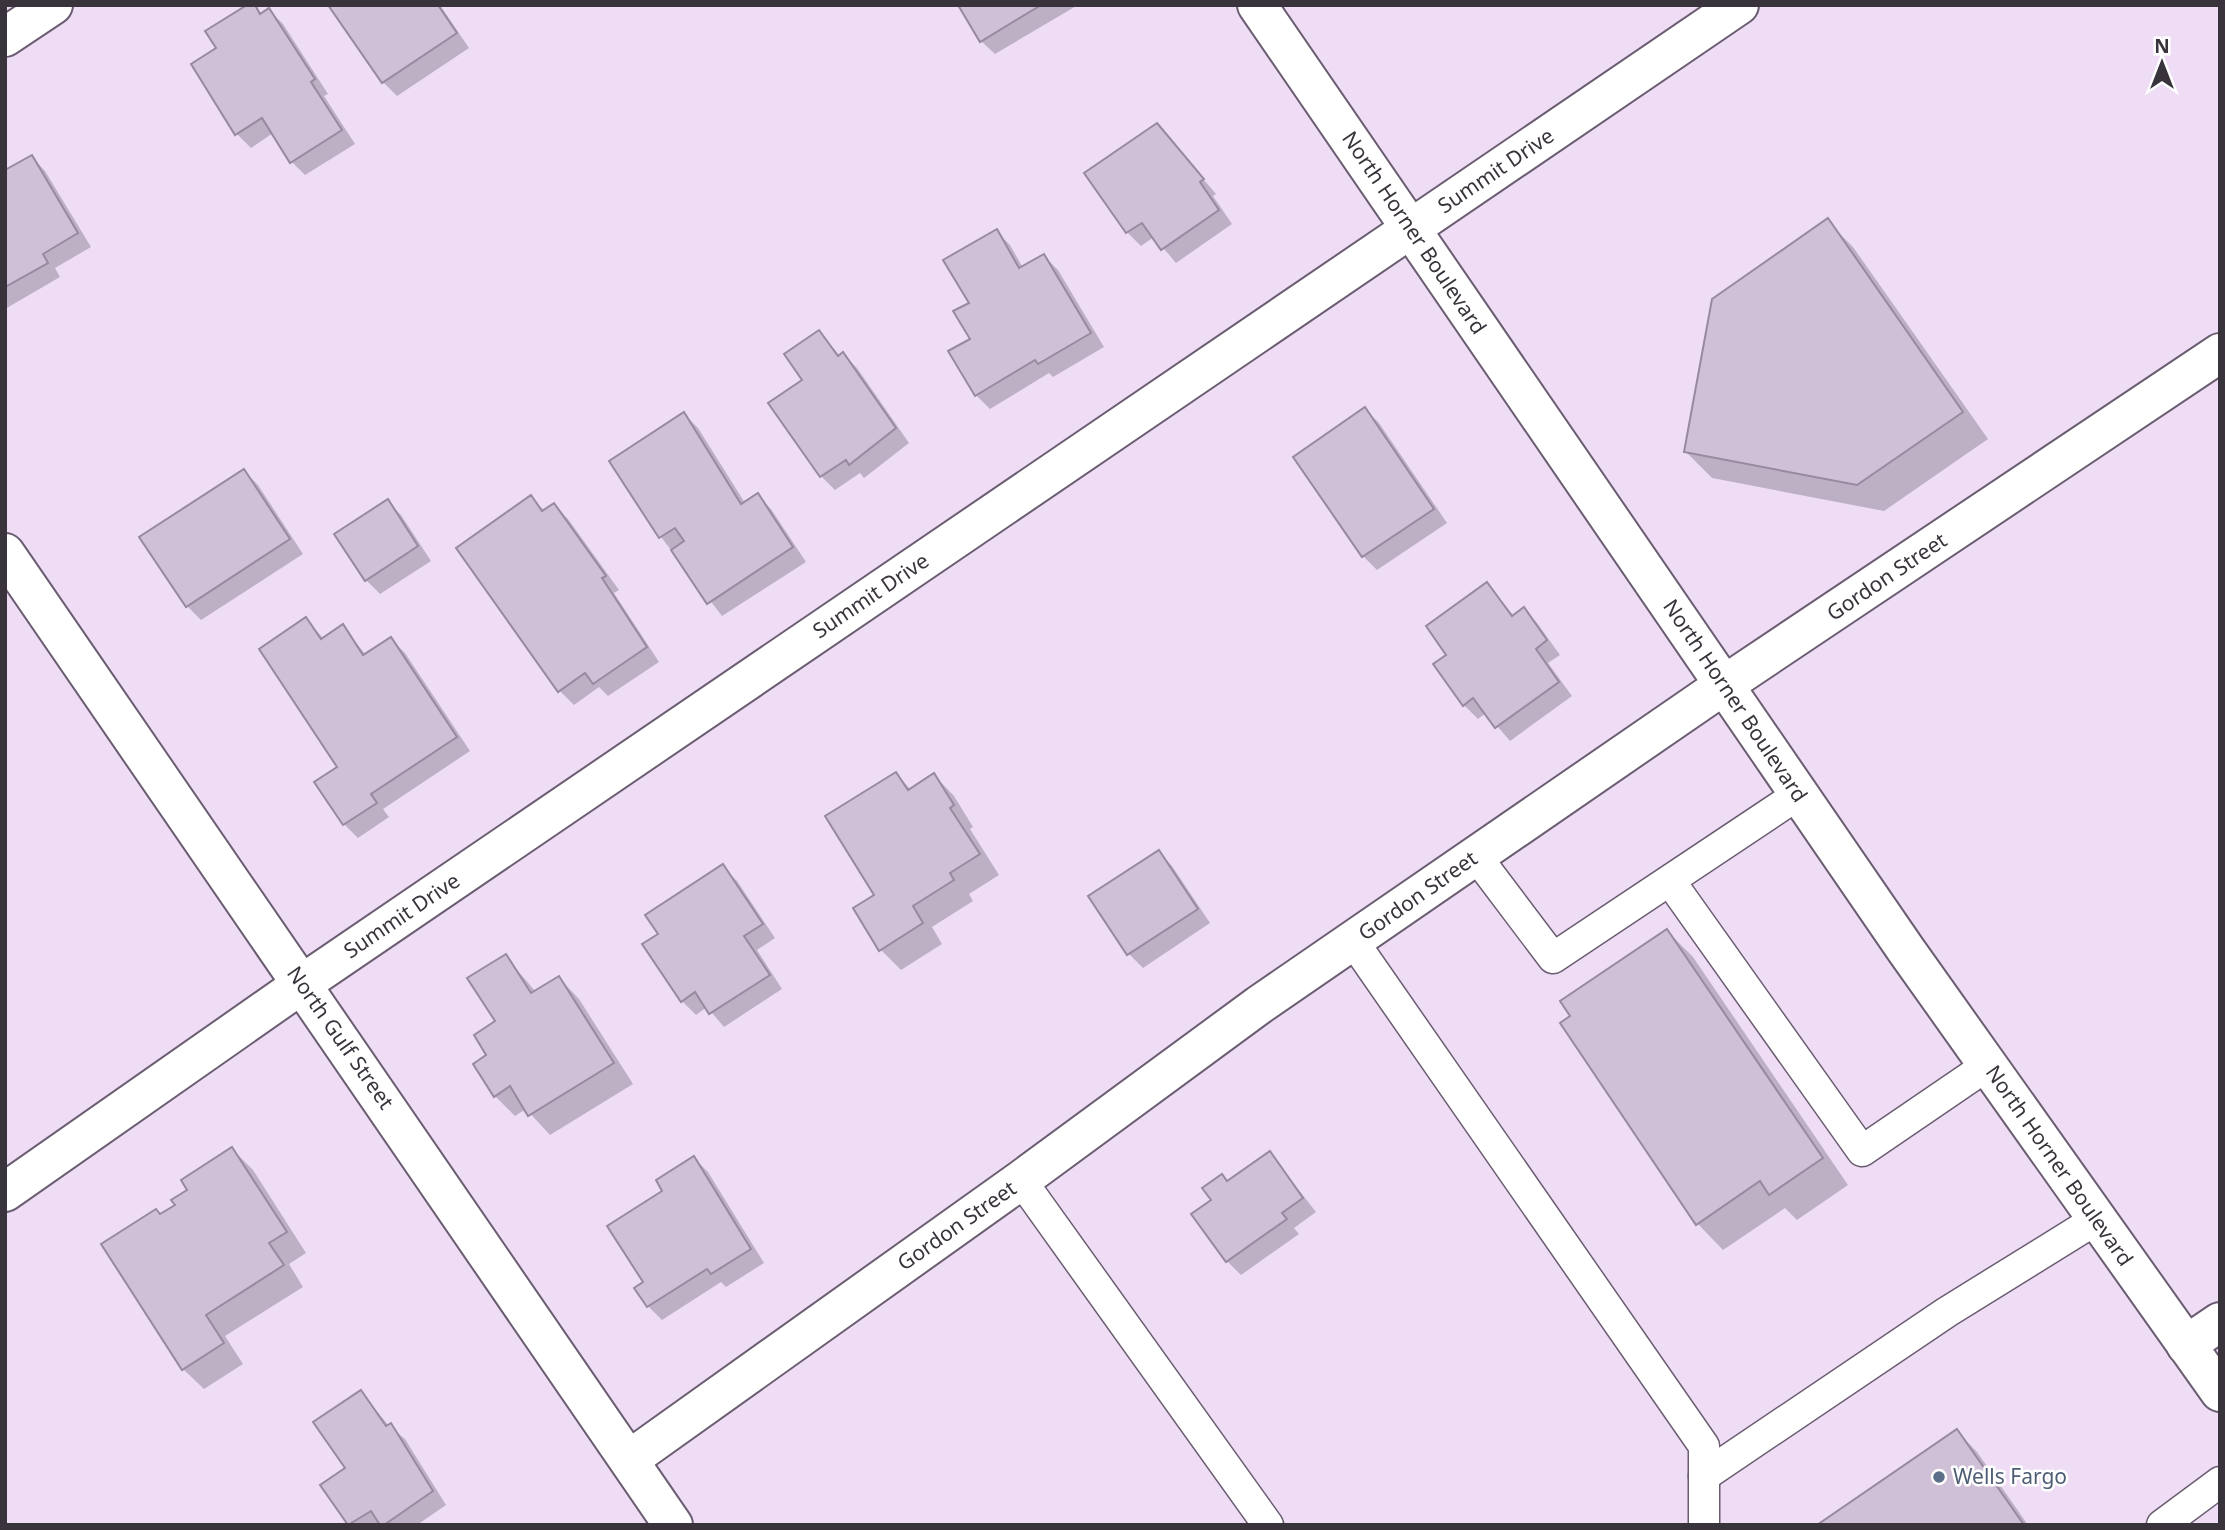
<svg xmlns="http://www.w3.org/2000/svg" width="2225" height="1530" viewBox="0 0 2225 1530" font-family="'Noto Sans',sans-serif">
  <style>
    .shadow { fill: #0003 }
    .building { fill: #d0c0d7; stroke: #99899f; stroke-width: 2 }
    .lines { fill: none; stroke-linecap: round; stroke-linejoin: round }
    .lane-casing { stroke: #6b5d71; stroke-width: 33 }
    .street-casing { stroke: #6b5d71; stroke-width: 42 }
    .primary-casing { stroke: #6b5d71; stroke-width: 42 }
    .lane { stroke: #fff; stroke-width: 30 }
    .street { stroke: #fff; stroke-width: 38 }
    .primary { stroke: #fff; stroke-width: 38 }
    .service-dot { fill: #5c6f8a; stroke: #fff; stroke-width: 2.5 }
    .labels { text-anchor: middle; stroke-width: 5; stroke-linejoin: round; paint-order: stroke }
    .street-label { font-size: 21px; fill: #39333c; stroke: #fff }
    .service-label { font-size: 21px; fill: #4e5e75; stroke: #fff; text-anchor: start }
  </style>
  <rect width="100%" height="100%" fill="#eeddf5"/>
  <g class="shadow">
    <path d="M 254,5 L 262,14 L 269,10 L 283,24 L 328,94 L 324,96 L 355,144 L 305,175 L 291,161 L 273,133 L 251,148 L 237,134 L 219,48 Z"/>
    <path d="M 330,5 L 440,5 L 469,48 L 397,96 L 383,82 Z"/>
    <path d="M 960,5 L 1078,5 L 995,54 L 981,41 Z"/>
    <path d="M 1157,125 L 1216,194 L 1213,196 L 1232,224 L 1176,263 L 1154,237 L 1141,246 L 1127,232 Z"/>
    <path d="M 32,157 L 45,171 L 91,247 L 55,268 L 60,277 L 5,309 L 5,172 Z"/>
    <path d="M 1827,221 L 1853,247 L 1988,439 L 1884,511 L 1712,478 L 1686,452 Z"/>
    <path d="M 996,231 L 1010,245 L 1023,268 L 1044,256 L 1058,270 L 1104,347 L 1053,377 L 1049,373 L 990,409 L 976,395 L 971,303 Z"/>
    <path d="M 819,332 L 840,356 L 843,354 L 857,368 L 909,443 L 864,478 L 860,473 L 835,490 L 821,476 L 771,403 L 804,381 Z"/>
    <path d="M 1365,409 L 1379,423 L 1447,523 L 1377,570 L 1363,556 Z"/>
    <path d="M 684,414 L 698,428 L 745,503 L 757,495 L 771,509 L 806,562 L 722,616 L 661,537 L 611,461 Z"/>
    <path d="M 244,471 L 258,485 L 303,554 L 201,620 L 187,606 Z"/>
    <path d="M 530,497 L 545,511 L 554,505 L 568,519 L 619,590 L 614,593 L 659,662 L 608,696 L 599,687 L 574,705 L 560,691 L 458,548 Z"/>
    <path d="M 387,501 L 401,515 L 431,561 L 380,594 L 366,580 Z"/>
    <path d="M 1487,584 L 1514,616 L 1524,609 L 1537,623 L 1560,655 L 1548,663 L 1572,696 L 1510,741 L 1486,713 L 1478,719 L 1464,705 L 1449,655 Z"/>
    <path d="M 306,620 L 324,639 L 343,627 L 366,655 L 391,639 L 405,653 L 470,751 L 383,809 L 389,817 L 358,838 L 344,824 L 340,768 Z"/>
    <path d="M 896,774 L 911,790 L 934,775 L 954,796 L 973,827 L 970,829 L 999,875 L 969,894 L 973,901 L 932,927 L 942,944 L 901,970 L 881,950 L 877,896 Z"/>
    <path d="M 1159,852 L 1172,866 L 1210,923 L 1143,968 L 1129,954 L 1091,896 Z"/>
    <path d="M 723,867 L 737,881 L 775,938 L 757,950 L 782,989 L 724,1027 L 707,1007 L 696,1015 L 682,1001 L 660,935 Z"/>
    <path d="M 1667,931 L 1693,957 L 1848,1185 L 1797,1220 L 1785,1208 L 1723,1250 L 1697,1223 Z"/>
    <path d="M 505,956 L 536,992 L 559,978 L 579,999 L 633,1084 L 550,1135 L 526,1109 L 515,1116 L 495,1096 L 489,1056 L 497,1022 Z"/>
    <path d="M 232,1149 L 253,1170 L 306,1253 L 289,1264 L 303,1287 L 225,1336 L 243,1364 L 204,1389 L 183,1369 L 161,1216 L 177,1206 Z"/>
    <path d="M 1270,1153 L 1316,1212 L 1294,1228 L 1299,1234 L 1241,1275 L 1227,1261 L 1213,1201 Z"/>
    <path d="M 694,1158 L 708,1172 L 764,1263 L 726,1287 L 721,1282 L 662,1320 L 648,1306 L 665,1191 Z"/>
    <path d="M 361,1392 L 389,1426 L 405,1439 L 446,1505 L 417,1525 L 350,1525 L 322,1485 L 347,1469 Z"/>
    <path d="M 1957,1431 L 1977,1452 L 2028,1525 L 1820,1525 Z"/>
  </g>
  <g class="building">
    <path d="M 247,5 L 255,5 L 260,14 L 269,8 L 315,79 L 311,82 L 342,130 L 290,163 L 262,118 L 235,135 L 191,64 L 216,48 L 205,31 Z"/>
    <path d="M 328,5 L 438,5 L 457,33 L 382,83 Z"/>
    <path d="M 958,5 L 1041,5 L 980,42 Z"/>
    <path d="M 1157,123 L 1204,179 L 1200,182 L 1219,210 L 1161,250 L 1142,223 L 1126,233 L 1084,173 Z"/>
    <path d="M 32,155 L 78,233 L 43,254 L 48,263 L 5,287 L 5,170 Z"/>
    <path d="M 1828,218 L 1963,412 L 1857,485 L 1684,452 L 1712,299 Z"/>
    <path d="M 997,229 L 1019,268 L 1044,254 L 1091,333 L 1038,364 L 1035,360 L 975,396 L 948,351 L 970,339 L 953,311 L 969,303 L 943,260 Z"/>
    <path d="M 819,330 L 838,356 L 843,352 L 896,428 L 849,465 L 846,460 L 820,477 L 768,403 L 802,380 L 784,354 Z"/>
    <path d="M 1365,407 L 1434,509 L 1362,557 L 1293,457 Z"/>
    <path d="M 684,412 L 741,504 L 758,493 L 793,547 L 707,604 L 671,550 L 684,541 L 675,528 L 659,538 L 609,461 Z"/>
    <path d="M 244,469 L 290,539 L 186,607 L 139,537 Z"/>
    <path d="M 531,495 L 542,511 L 554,503 L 606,576 L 602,578 L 647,647 L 593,684 L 585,673 L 558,692 L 456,548 Z"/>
    <path d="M 388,499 L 418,546 L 365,581 L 334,534 Z"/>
    <path d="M 1487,582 L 1512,616 L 1524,607 L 1547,640 L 1536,649 L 1559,682 L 1495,728 L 1473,698 L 1463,706 L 1433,664 L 1446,655 L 1426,626 Z"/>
    <path d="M 306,617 L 321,639 L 343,624 L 363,655 L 391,637 L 457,737 L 371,794 L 377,803 L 343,825 L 314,782 L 337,767 L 259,649 Z"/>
    <path d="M 896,772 L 908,790 L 934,773 L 954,805 L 950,808 L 980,854 L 950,873 L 954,880 L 913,906 L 923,923 L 879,951 L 853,908 L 874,895 L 825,816 Z"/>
    <path d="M 1159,850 L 1198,909 L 1127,955 L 1088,896 Z"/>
    <path d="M 723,864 L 763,924 L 744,936 L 770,975 L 709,1014 L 695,992 L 681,1002 L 642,944 L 658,934 L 645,915 Z"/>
    <path d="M 1667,929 L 1823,1158 L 1769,1195 L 1760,1181 L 1696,1225 L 1560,1023 L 1570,1016 L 1560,1001 Z"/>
    <path d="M 506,954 L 531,993 L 559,976 L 614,1063 L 528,1116 L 510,1086 L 494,1097 L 473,1064 L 486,1055 L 474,1035 L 495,1021 L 467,978 Z"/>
    <path d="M 232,1147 L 287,1232 L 269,1243 L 284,1265 L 206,1315 L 224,1343 L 182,1370 L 101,1244 L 156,1209 L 160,1214 L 175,1205 L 171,1200 L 187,1190 L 181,1180 Z"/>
    <path d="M 1270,1151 L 1303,1198 L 1282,1213 L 1287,1219 L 1226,1262 L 1191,1214 L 1211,1200 L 1202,1188 L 1222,1174 L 1227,1181 Z"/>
    <path d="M 694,1156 L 751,1249 L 711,1274 L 707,1269 L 647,1307 L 634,1288 L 643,1282 L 607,1226 L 662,1191 L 656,1180 Z"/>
    <path d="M 361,1390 L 386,1426 L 391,1423 L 433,1491 L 384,1525 L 380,1525 L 371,1511 L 348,1525 L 320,1485 L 345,1468 L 313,1422 Z"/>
    <path d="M 1957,1429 L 2024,1525 L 1817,1525 Z"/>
  </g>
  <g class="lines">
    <g class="lane-casing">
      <g id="lane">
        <path d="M 1476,856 L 1553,958 L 1799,794"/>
        <path d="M 1670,881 L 1862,1151 L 1988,1065"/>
        <path d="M 1353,941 L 1704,1446 L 1704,1525"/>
        <path d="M 1021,1180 L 1268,1525"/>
        <path d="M 1704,1476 L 1947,1312 L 2097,1219"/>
        <path d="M 2162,1525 L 2220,1482"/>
      </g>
    </g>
    <g class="street-casing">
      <g id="street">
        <path d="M 5,37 L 53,5"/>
        <path d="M 5,553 L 673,1525"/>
        <path d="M 5,1192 L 302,984 L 1739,5"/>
        <path d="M 2186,1345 L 2220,1322"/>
        <path d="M 630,1459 L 1021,1180 L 1259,1005 L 1724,685 L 2220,353"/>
      </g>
    </g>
    <g class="primary-casing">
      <path id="primary" d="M 1257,5 L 1906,950 L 2220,1392"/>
    </g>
    <use href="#lane" class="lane"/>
    <use href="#street" class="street"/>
    <use href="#primary" class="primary"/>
  </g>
  <circle class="service-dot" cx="1939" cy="1477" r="7"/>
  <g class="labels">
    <g class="street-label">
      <text transform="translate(1496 171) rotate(-34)" y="7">Summit Drive</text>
      <text transform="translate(1414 233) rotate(56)" y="7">North Horner Boulevard</text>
      <text transform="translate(1887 577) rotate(-34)" y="7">Gordon Street</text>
      <text transform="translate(871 596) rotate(-34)" y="7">Summit Drive</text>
      <text transform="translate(1735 701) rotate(56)" y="7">North Horner Boulevard</text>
      <text transform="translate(1418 896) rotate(-35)" y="7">Gordon Street</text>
      <text transform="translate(402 916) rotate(-34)" y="7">Summit Drive</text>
      <text transform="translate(340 1038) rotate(55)" y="7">North Gulf Street</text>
      <text transform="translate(2059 1166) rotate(55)" y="7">North Horner Boulevard</text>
      <text transform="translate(957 1226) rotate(-35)" y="7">Gordon Street</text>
    </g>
    <g class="service-label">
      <text x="1953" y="1484">Wells Fargo</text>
    </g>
  </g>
  <rect width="2225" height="1530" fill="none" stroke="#39333c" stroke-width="14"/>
  <g transform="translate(2162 63)" stroke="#ffffff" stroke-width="5" paint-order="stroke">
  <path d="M0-5L12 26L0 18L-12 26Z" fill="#39333c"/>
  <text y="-10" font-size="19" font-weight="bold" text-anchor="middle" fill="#39333c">N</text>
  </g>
</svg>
